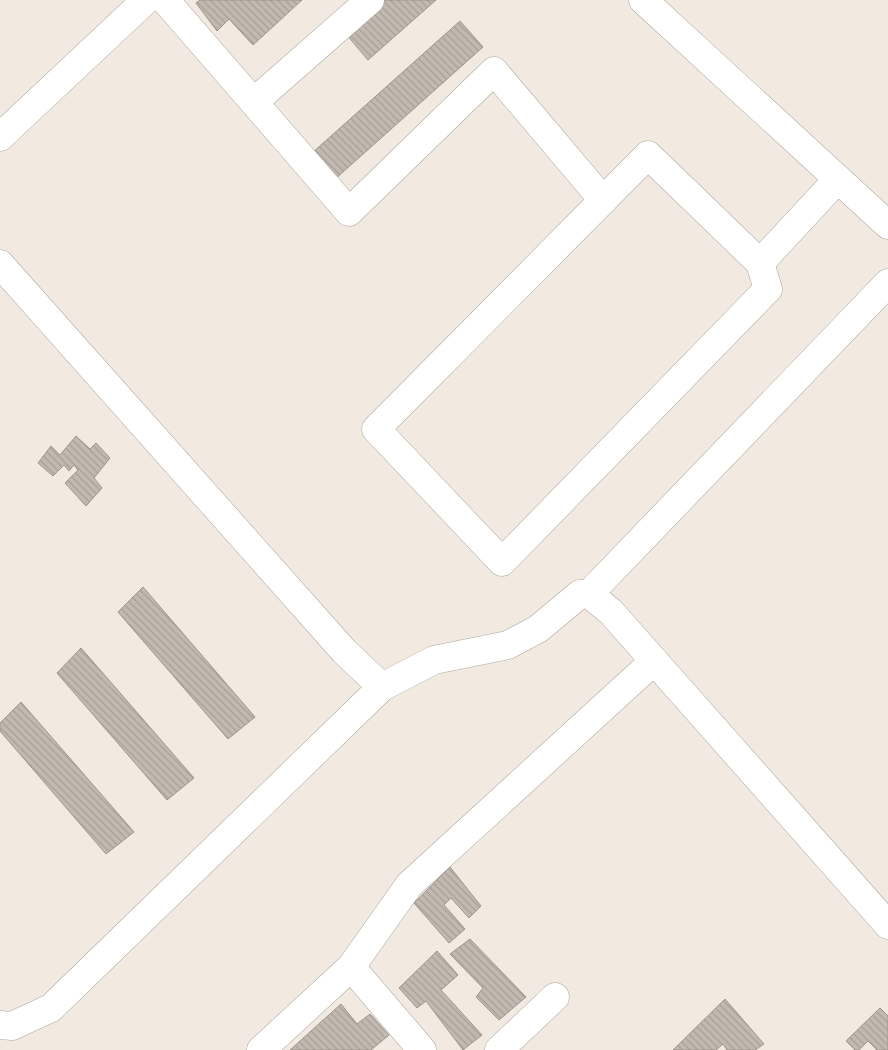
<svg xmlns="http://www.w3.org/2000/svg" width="888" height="1050" viewBox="0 0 888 1050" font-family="Barlow,sans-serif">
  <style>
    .building { fill: url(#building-back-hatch); stroke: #9d968d }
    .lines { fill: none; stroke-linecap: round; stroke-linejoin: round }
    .minor-casing { stroke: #aea79d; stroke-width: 29 }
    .minor { stroke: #fff; stroke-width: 28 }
  </style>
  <defs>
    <pattern id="building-back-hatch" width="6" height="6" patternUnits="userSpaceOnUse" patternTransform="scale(1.25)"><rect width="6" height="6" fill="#c2bab0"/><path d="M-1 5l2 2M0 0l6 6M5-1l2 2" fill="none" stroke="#a69f96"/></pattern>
  </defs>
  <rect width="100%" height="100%" fill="#f2eae0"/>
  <g class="building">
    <path d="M 200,0 L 302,0 L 253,45 L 229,19 L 217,31 L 196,3 Z"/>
    <path d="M 385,0 L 436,0 L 368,60 L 346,34 Z"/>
    <path d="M 460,21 L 483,47 L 334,180 L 312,153 Z"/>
    <path d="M 76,436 L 90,449 L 96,443 L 110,458 L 94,478 L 102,488 L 86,506 L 65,483 L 78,470 L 74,465 L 69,471 L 64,465 L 53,476 L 38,463 L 51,446 L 60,455 Z"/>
    <path d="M 143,587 L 255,717 L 228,739 L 118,612 Z"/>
    <path d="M 81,648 L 194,778 L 167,800 L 57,673 Z"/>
    <path d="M 21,702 L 134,832 L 106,854 L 0,731 L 0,723 Z"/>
    <path d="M 450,867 L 481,906 L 469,918 L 451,898 L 444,905 L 465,929 L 449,943 L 414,903 Z"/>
    <path d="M 470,939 L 526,997 L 499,1020 L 476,997 L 483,988 L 450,954 Z"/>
    <path d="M 437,951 L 458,975 L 441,990 L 482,1035 L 463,1050 L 426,1001 L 417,1008 L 399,988 Z"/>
    <path d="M 725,999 L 764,1044 L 755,1050 L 727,1050 L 723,1044 L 716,1050 L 673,1050 Z"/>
    <path d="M 341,1004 L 357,1024 L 370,1014 L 389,1035 L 371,1050 L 290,1050 Z"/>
    <path d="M 880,1008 L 888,1016 L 888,1050 L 877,1050 L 868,1041 L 859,1050 L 855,1050 L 846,1041 Z"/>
  </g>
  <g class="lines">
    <g class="minor-casing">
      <g id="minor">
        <path d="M 165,0 L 349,212 L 494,71 L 603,200"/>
        <path d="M 643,0 L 888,225"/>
        <path d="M 255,101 L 370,0"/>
        <path d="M 0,137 L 146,0"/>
        <path d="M 648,155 L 760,263 L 768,289 L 502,562 L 376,429 Z"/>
        <path d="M 760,263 L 838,179"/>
        <path d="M 0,264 L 344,651 L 382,687"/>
        <path d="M 589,594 L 888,283"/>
        <path d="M 0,1025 L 12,1026 L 51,1008 L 382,687 L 434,660 L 508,645 L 538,629 L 580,594 L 589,594 L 611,612 L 888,925"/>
        <path d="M 261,1050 L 351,967"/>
        <path d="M 422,1050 L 351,967 L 409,885 L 654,661"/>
        <path d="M 499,1050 L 555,997"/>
      </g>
    </g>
    <use href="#minor" class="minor"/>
  </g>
</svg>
